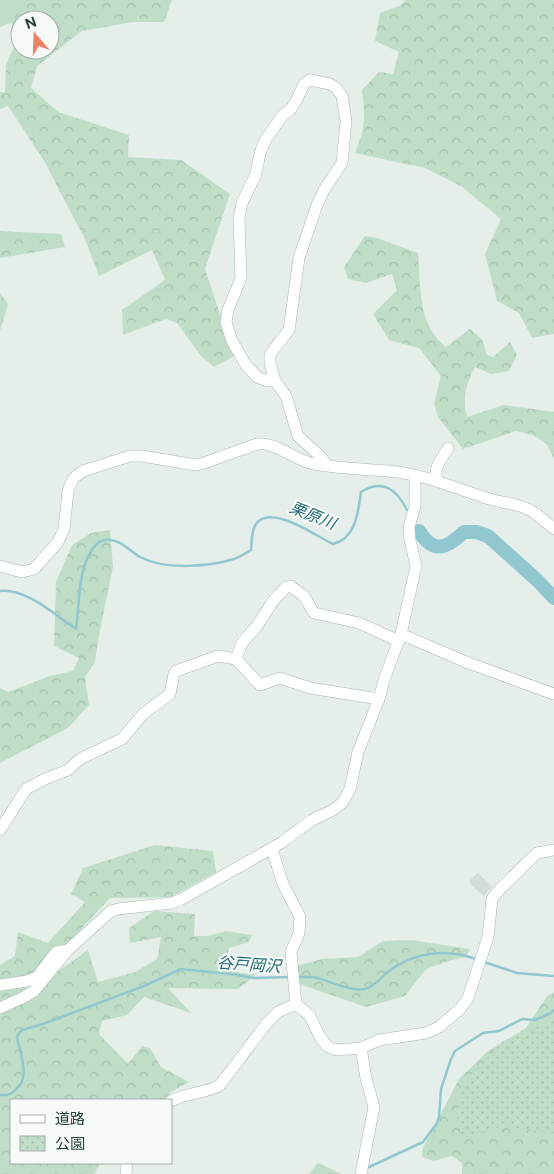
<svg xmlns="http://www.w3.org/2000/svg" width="554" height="1174" viewBox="0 0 554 1174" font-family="'Public Sans','Noto Sans JP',sans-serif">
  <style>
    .built { fill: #d4ded9 }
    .green { fill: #c0dec7 }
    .forest { fill: url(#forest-crowns); fill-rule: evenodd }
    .park { fill: url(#park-dots) }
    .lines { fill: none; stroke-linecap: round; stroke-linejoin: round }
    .stream { stroke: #91c8d0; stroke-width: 2.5 }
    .river { stroke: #91c8d0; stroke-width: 14 }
    .minor-casing { stroke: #a8b6b1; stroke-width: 12 }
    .minor { stroke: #fff; stroke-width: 11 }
    .labels { text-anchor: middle; stroke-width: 4.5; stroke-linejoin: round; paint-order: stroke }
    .water-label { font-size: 16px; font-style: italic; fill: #216e7a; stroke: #f7faf8 }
  </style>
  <defs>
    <pattern id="forest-crowns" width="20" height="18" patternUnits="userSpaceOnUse" patternTransform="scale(1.25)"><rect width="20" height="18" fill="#c0dec7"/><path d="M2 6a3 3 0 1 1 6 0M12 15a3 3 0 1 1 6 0" fill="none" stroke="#a5c0ac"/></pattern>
    <pattern id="park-dots" width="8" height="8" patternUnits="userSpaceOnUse" patternTransform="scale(1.25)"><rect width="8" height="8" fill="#c0dec7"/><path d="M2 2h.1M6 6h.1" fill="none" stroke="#a5c0ac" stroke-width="1.8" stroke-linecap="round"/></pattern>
  </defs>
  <rect width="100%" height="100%" fill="#e6eeea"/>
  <path class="built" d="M 478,873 L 492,887 L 484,896 L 471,885 L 469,881 Z"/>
  <path class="green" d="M 0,0 L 70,0 L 0,27 Z"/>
  <g class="forest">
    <path d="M 27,0 L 172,0 L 164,22 L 133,22 L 82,31 L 37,66 L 31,88 L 58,112 L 129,135 L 128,157 L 181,160 L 230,194 L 205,269 L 234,356 L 214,367 L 201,356 L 177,323 L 166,319 L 123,335 L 122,310 L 165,280 L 152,250 L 99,276 L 85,239 L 60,192 L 46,164 L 8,106 L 0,109 L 0,92 L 5,93 L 6,64 L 16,43 L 9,13 L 16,4 ZM 20,20 L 50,20 L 50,50 L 20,50 Z"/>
    <path d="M 406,0 L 554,0 L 554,334 L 532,338 L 519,313 L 497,301 L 485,254 L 501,219 L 461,186 L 425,168 L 355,153 C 366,126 365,118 362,90 L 379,72 L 393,74 L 399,52 L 375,41 L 380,13 L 399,6 Z"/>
    <path d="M 0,231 L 61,234 L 65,247 L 0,258 Z"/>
    <path d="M 365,236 L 377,238 L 418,253 C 421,287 417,324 446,347 L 470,329 L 482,339 L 487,355 L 493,357 L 510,342 L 517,355 L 509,371 L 491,374 L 475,367 C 466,385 462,397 467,417 L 504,405 L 554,412 L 554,459 L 547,444 L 533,435 L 516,431 L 463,449 L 438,417 L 434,404 L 441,376 L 419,348 L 389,340 L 373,314 L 397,290 L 392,274 L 366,283 L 348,279 L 344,267 Z"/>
    <path d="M 0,293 L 8,304 L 0,331 Z"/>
    <path d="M 110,530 L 113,567 L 99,635 L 95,662 L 85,677 L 89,705 L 68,728 L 0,763 L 0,688 L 8,692 L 50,676 L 73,671 L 79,658 L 54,646 L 56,582 L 72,545 L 91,533 Z"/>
    <path d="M 155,845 L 213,851 L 216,872 L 171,897 L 110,898 L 26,988 L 36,987 L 88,950 L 98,982 L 135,972 L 157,959 L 161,937 L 130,943 L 129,928 L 154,911 L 195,914 L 194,936 L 208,936 L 226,931 L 252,935 L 249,942 L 229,948 L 224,970 L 256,975 L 238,989 L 168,988 L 191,1013 L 144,997 L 127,1015 L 102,1021 L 99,1034 L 128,1064 L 142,1046 L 150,1048 L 161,1067 L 189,1082 L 171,1092 L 163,1100 L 11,1100 L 11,1163 L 101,1163 L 94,1174 L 0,1174 L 0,965 L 15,956 L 18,932 L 48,943 L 85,902 L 71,894 L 83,868 Z"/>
    <path d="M 411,940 L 470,949 L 466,957 L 452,960 L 426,969 L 405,996 L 366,1007 L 299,984 L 297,966 L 322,959 L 358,957 L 383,941 Z"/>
    <path d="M 554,992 L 554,1174 L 462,1174 L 462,1163 L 452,1156 L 434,1161 L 422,1157 L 422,1150 L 459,1079 L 488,1051 L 526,1028 L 547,996 Z"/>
    <path d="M 318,1163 L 342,1174 L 309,1174 Z"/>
  </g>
  <path class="park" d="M 554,1016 L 554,1133 L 502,1126 L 462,1139 L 457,1117 L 464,1082 L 502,1042 L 537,1027 Z"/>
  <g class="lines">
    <g class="stream">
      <path d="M 0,591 C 26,588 55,615 76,629 C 80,603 77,569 94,547 C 98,542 104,539 111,540 C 122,541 130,551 140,557 C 165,570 208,567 234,559 C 240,557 246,553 251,550 C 252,542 251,531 256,524 C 271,503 317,537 333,544 C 356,538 358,513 361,492 C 383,478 397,490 407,510"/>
      <path d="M 484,962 L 517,973 L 554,976"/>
      <path d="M 298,977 C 303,977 308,977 313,977 C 328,980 351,992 365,989 C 376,986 381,977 389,971 C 414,952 447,948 476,959"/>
      <path d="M 0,1095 C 8,1096 12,1094 17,1088 C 31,1076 19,1052 17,1036 L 22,1030 L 43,1024 L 144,986 L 181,969 L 238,975 L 253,978 L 290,977"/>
      <path d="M 367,1168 L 423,1142 L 437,1123 L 439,1117 L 441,1089 L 451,1059 L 455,1051 L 483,1033 L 499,1031 L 522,1019 L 535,1020 L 551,1013 L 554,1010"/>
    </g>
    <path class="river" d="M 419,531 C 434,555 447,548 464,532 L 476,532 L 488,536 L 538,581 L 554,598"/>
    <g class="minor-casing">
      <g id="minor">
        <path d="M 275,381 L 268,381 L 257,377 L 246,365 L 232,341 L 226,322 L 228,310 L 241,278 L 239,218 L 242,203 L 256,174 L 260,153 L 266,139 L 283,115 L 291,109 L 296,101 L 304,84 L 310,80 L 330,84 L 336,88 L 342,96 L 346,121 L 342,163 L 324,190 L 317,205 L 299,258 L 289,330 L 274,349 L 270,355 L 270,363 L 275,381 L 286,396 L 298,436 L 322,458 L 326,465"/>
        <path d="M 437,480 C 433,468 442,458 448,448"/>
        <path d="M 0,566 L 22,572 L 34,569 L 58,542 L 64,529 L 68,491 L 71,483 L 74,478 L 83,471 L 130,456 L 142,456 L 196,465 L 204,463 L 257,444 C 277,442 294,460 314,464 C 342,469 370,469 398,472 C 431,477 455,488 486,498 C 498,502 511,503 523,507 C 535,511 545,521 554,529"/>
        <path d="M 401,634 L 466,662 L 554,694"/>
        <path d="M 236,659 L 242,643 L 257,626 L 273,601 L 286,587 L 290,586 L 304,596 L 314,613 L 359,623 L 399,641"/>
        <path d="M 0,830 L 26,789 L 45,779 L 68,770 L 80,759 L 122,739 L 143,714 L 170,694 L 174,674 L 176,671 L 218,656 L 236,659 L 260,685 L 280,678 L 310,688 L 379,699"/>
        <path d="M 272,849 L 283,884 L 300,917 L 299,933 L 291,952 L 296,1004 L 310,1016 L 320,1037 L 327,1046 L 336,1050 L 361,1048 L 379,1040 L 426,1033 L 439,1027 L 460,1009 L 468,998 L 488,937 L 492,899 L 500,889 L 537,853 L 554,850"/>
        <path d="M 0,985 L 27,981 L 37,977 L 56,952 L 68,950"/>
        <path d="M 0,1008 L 24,997 L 34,991 L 68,950 L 111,911 L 118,909 L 172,903 L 180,900 L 281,843 L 312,820 L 333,810 L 342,803 L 350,789 L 358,752 L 379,699 L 384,680 L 401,634 L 416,566 L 410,540 L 409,527 L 415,506 L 415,476"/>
        <path d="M 361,1048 L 366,1078 L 374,1107 L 361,1174"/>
        <path d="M 171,1101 C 187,1092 205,1094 220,1085 L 267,1023 L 278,1012 L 296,1004"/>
        <path d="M 126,1174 L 127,1163"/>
      </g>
    </g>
    <use href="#minor" class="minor"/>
  </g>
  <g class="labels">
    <g class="water-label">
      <text transform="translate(313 515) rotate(22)" y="6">栗原川</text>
      <text transform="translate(249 964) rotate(4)" y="6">谷戸岡沢</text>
    </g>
  </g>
  <rect x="10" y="1099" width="162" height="65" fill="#f7faf8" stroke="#a3b0ab"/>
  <rect x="20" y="1115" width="25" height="8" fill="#ffffff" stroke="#a3b0ab"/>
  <text x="55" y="1124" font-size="15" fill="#254038">道路</text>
  <rect x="20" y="1136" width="25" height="15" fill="url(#park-dots)" stroke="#a3b0ab"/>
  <text x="55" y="1149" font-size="15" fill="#254038">公園</text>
  <g transform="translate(35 35) rotate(341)"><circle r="24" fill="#f7faf8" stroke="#a3b0ab"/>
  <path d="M0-4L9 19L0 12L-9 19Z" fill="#ed8366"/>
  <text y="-8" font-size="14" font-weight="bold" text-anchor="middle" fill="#254038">N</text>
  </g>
</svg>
